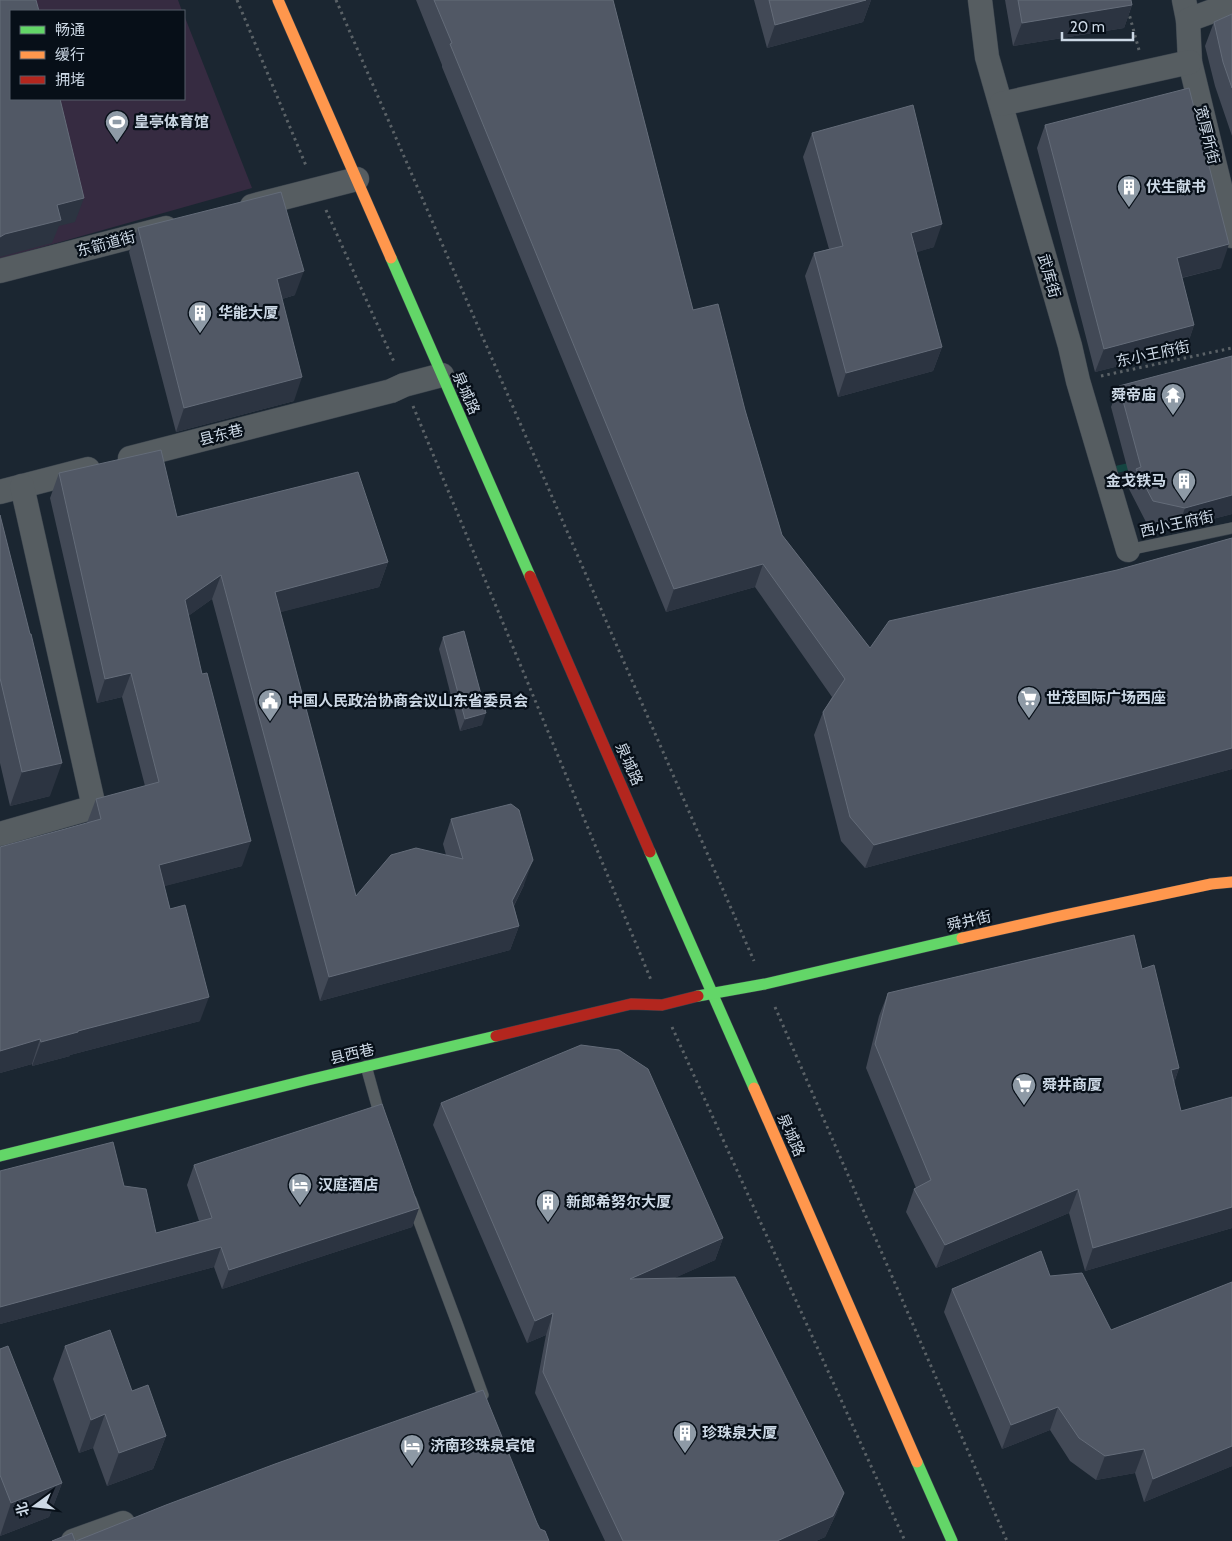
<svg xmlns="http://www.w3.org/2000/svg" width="1232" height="1541" viewBox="0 0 1232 1541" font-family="Cabin,'Noto Sans SC',sans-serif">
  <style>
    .green { fill: #362b41 }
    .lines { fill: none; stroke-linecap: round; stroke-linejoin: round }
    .stream { stroke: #144541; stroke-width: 7 }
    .lane-casing { stroke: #39424c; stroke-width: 12 }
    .street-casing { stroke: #39424c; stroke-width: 25 }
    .fast-casing { stroke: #39424c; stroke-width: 12 }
    .slow-casing { stroke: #39424c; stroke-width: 12 }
    .jam-casing { stroke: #39424c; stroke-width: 12 }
    .path { stroke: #5b6267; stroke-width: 3; stroke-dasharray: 2.5 4; stroke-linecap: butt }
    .lane { stroke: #565d61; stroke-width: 11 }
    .street { stroke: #565d61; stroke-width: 24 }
    .fast { stroke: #63d668; stroke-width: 11 }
    .slow { stroke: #ff974d; stroke-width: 11 }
    .jam { stroke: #b3261e; stroke-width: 11 }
    .wall { fill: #424956 }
    .shaded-wall { fill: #2c3441 }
    .building { fill: #515865; stroke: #646c79 }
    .labels { text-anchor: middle; stroke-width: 4.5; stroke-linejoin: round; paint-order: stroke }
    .poi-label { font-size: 15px; font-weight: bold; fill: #ccd8e5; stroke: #070f18; text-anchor: start }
    .street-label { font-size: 15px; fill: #ccd8e5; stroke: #070f18 }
  </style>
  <rect width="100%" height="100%" fill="#1b2631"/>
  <path class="green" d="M 0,0 L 178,0 L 182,11 L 11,11 L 11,99 L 184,99 L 184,15 L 252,188 L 0,259 Z"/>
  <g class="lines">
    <path class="stream" d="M 1118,469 L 1136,465"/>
    <g class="lane-casing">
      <g id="lane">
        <path d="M 1128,550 L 1232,528"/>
        <path d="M 366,1066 L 381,1120"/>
        <path d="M 411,1200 L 457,1323 L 483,1395"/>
      </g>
    </g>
    <g class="street-casing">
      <g id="street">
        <path d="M 980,0 L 987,57 L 1070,346 L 1078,381 L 1128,550"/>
        <path d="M 1184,0 L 1188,20"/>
        <path d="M 1232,4 L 1188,20 L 1190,62 L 1232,236"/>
        <path d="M 1001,104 L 1190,62"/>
        <path d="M 252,206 L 357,179"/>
        <path d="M 0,271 L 166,228"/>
        <path d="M 130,458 L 391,391 L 404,385 L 442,375"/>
        <path d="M 0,492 L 88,469"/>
        <path d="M 0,834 L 94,807 L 22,486"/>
        <path d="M 73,1541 L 123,1523"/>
      </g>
    </g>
    <g class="fast-casing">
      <g id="fast">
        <path d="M 391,258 L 530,576"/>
        <path d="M 650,852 L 754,1088"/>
        <path d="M 698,996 L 765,984 L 962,938"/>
        <path d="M 0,1156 L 308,1080 L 496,1036"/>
        <path d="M 917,1462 L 952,1541"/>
      </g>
    </g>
    <g class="slow-casing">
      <g id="slow">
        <path d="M 278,0 L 391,258"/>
        <path d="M 962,938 L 1055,917 L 1211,884 L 1232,882"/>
        <path d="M 754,1088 L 917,1462"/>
      </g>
    </g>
    <g class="jam-casing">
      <g id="jam">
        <path d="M 530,576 L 650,852"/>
        <path d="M 496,1036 L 631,1004 L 662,1005 L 698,996"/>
      </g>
    </g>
    <g class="path">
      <path d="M 237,0 L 307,168"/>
      <path d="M 336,0 L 754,961"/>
      <path d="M 1128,10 L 1139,50"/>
      <path d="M 326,210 L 395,364"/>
      <path d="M 1101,376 L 1232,348"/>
      <path d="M 413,406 L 651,980"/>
      <path d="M 775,1007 L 1007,1541"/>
      <path d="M 672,1027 L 905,1541"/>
    </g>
    <use href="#lane" class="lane"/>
    <use href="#street" class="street"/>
    <use href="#fast" class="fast"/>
    <use href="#slow" class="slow"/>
    <use href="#jam" class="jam"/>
  </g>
  <g class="wall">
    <path d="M 416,0 L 613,0 L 693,310 L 745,410 L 782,535 L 870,648 L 1117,570 L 1232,538 L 1232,769 L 865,868 L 841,841 L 814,735 L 823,712 L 832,697 L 755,587 L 666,612 L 442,67 L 442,65 Z"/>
    <path d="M 754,0 L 871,0 L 863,22 L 767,48 Z"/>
    <path d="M 1005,0 L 1131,0 L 1132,5 L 1124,28 L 1013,46 Z"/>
    <path d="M 1232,14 L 1232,136 L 1215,86 L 1205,46 L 1214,22 Z"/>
    <path d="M 1045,125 L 1221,268 L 1182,278 L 1194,325 L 1186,349 L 1095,372 L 1037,148 Z"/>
    <path d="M 812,133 L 934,247 L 916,252 L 942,347 L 933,371 L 838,397 L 805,276 L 814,253 L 829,249 L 803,157 Z"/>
    <path d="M 138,228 L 295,295 L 282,299 L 294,401 L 176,432 L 129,252 Z"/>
    <path d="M 1232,356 L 1232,514 L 1178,528 L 1146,522 L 1129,489 L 1131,482 L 1111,407 L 1119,386 Z"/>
    <path d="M 59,473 L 177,517 L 388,562 L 379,587 L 280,612 L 356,896 L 446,855 L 443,844 L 451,819 L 524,885 L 514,906 L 519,926 L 510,950 L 320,1001 L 212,599 L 188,616 L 242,866 L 164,886 L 200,1021 L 70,1055 L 70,1056 L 32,1066 L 32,1064 L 0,1073 L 0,847 L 87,823 L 96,799 L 145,786 L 122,697 L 97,703 L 50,498 Z"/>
    <path d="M 0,515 L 50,796 L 10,806 L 0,763 Z"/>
    <path d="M 443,637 L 482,725 L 460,731 L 439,649 Z"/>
    <path d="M 1142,969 L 1179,1068 L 1174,1083 L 1181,1111 L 1232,1097 L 1232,1228 L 1085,1271 L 1069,1213 L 936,1268 L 906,1212 L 914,1189 L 916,1188 L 866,1068 L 879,1016 L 888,993 Z"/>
    <path d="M 441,1103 L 723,1238 L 715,1260 L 674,1278 L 844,1493 L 836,1514 L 825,1537 L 816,1541 L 605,1541 L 535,1393 L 546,1335 L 527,1343 L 433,1125 Z"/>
    <path d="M 194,1165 L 419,1208 L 412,1227 L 222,1289 L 214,1267 L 0,1324 L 0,1171 L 124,1186 L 156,1233 L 199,1221 L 187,1185 Z"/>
    <path d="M 1050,1276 L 1111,1330 L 1232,1282 L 1232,1466 L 1144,1502 L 1135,1473 L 1096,1480 L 1070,1461 L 1050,1430 L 1002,1449 L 944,1312 L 952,1289 Z"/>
    <path d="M 65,1346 L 132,1391 L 166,1436 L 153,1469 L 107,1486 L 93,1448 L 79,1453 L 53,1379 Z"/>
    <path d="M 0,1349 L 62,1483 L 49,1517 L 0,1536 Z"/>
  </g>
  <g class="shaded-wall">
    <path d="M 866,0 L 871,0 L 863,22 L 767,48 L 775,25 Z"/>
    <path d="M 1132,5 L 1124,28 L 1013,46 L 1022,23 Z"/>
    <path d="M 84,198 L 75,222 L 59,226 L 52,243 L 0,257 L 0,237 L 57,205 Z"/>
    <path d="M 942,224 L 934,247 L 902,257 L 911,233 Z"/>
    <path d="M 1229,244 L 1221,268 L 1168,281 L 1177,258 Z"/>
    <path d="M 304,271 L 295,295 L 269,303 L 277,279 Z"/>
    <path d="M 1194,325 L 1186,349 L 1095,372 L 1104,349 Z"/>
    <path d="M 942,347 L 933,371 L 838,397 L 846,373 Z"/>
    <path d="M 302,377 L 294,401 L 176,432 L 184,408 Z"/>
    <path d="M 1232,495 L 1232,514 L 1178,528 L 1185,508 Z"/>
    <path d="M 388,562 L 379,587 L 266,616 L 275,592 Z"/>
    <path d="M 763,564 L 755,587 L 666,612 L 674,589 Z"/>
    <path d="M 221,575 L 212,599 L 176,625 L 185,600 Z"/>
    <path d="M 131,673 L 122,697 L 97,703 L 105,679 Z"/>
    <path d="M 486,713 L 482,725 L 460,731 L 465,719 Z"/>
    <path d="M 1232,748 L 1232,769 L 865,868 L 874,845 Z"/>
    <path d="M 62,763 L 50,796 L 10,806 L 22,772 Z"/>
    <path d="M 251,841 L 242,866 L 150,890 L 159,865 Z"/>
    <path d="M 533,860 L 524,885 L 504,925 L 512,901 Z"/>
    <path d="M 519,926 L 510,950 L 320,1001 L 329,977 Z"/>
    <path d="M 209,997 L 200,1021 L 70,1055 L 70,1056 L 32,1066 L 41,1042 L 78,1031 Z"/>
    <path d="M 40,1039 L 32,1064 L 0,1073 L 0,1051 Z"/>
    <path d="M 1179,1068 L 1171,1091 L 1171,1070 Z"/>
    <path d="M 1078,1189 L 1069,1213 L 936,1268 L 945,1245 Z"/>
    <path d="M 1232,1207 L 1232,1228 L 1085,1271 L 1093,1248 Z"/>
    <path d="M 419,1208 L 412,1227 L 222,1289 L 229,1270 Z"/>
    <path d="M 723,1238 L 715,1260 L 623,1301 L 630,1279 Z"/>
    <path d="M 221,1247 L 214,1267 L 0,1324 L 0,1307 Z"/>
    <path d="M 553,1313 L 546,1335 L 527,1343 L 535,1321 Z"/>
    <path d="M 1058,1407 L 1050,1430 L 1002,1449 L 1011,1425 Z"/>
    <path d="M 105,1414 L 93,1448 L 79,1453 L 91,1420 Z"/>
    <path d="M 166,1436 L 153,1469 L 107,1486 L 119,1453 Z"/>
    <path d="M 1232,1446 L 1232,1466 L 1144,1502 L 1153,1479 Z"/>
    <path d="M 1144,1449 L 1135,1473 L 1096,1480 L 1105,1456 Z"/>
    <path d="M 62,1483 L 49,1517 L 0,1536 L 11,1503 Z"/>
    <path d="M 844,1493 L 836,1514 L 825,1537 L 816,1541 L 777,1541 Z"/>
  </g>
  <g class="building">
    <path d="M 0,0 L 36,0 L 39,11 L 11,11 L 11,99 L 60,99 L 84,198 L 57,205 L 61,220 L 5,234 L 0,237 Z"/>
    <path d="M 434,0 L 613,0 L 693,310 L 718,304 L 745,410 L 782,535 L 870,648 L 889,621 L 1117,570 L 1232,538 L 1232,748 L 874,845 L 850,817 L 823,712 L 845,679 L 763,564 L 674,589 L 450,44 L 452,43 Z"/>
    <path d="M 769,0 L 866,0 L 775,25 Z"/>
    <path d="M 1018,0 L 1131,0 L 1132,5 L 1022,23 Z"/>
    <path d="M 1232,14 L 1232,88 L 1223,62 L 1214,22 Z"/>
    <path d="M 1189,88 L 1229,244 L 1177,258 L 1194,325 L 1104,349 L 1045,125 Z"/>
    <path d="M 913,105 L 942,224 L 911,233 L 942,347 L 846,373 L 814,253 L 843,246 L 812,133 Z"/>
    <path d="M 281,192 L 304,271 L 277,279 L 302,377 L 184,408 L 138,228 Z"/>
    <path d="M 1232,356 L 1232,495 L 1185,508 L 1153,501 L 1136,469 L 1141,467 L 1119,386 Z"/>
    <path d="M 161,450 L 177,517 L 358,472 L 388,562 L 275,592 L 356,896 L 391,855 L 416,848 L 463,859 L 451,819 L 511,804 L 519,810 L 533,860 L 512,901 L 519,926 L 329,977 L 221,575 L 185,600 L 202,674 L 207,673 L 251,841 L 159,865 L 170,909 L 185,905 L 209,997 L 78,1031 L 78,1032 L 41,1042 L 40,1039 L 0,1051 L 0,847 L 101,819 L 96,799 L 159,782 L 131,673 L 105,679 L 59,473 Z"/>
    <path d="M 0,515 L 30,634 L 31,634 L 62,763 L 22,772 L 0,678 Z"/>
    <path d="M 464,631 L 486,713 L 465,719 L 443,637 Z"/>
    <path d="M 1134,935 L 1142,969 L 1154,965 L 1179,1068 L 1171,1070 L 1181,1111 L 1232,1097 L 1232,1207 L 1093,1248 L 1078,1189 L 945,1245 L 914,1189 L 931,1180 L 875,1044 L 888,993 Z"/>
    <path d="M 581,1045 L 619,1050 L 648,1069 L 723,1238 L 630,1279 L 735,1277 L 844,1493 L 833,1516 L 777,1541 L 623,1541 L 543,1372 L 553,1313 L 535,1321 L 441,1103 Z"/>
    <path d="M 382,1104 L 419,1208 L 229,1270 L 221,1247 L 0,1307 L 0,1171 L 113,1142 L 124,1186 L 146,1189 L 156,1233 L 212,1218 L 194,1165 Z"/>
    <path d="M 1041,1251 L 1050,1276 L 1082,1273 L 1111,1330 L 1232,1282 L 1232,1446 L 1153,1479 L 1144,1449 L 1105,1456 L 1079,1438 L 1058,1407 L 1011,1425 L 952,1289 Z"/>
    <path d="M 110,1330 L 132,1391 L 148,1385 L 166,1436 L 119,1453 L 105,1414 L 91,1420 L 65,1346 Z"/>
    <path d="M 8,1346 L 62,1483 L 11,1503 L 0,1475 L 0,1349 Z"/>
    <path d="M 483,1390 L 537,1523 L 540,1529 L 545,1531 L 549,1541 L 76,1541 L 166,1505 L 275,1464 Z"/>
    <path d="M 72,1533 L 75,1541 L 52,1541 Z"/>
  </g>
  <defs>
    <g id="stadium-pin" transform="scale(1.25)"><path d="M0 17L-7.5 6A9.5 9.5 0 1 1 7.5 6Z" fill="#8e9aa6" stroke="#070f18"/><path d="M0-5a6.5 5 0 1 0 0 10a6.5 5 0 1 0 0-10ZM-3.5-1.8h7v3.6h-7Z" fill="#fff"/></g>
    <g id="building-pin" transform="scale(1.25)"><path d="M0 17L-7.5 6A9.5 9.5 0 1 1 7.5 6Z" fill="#8e9aa6" stroke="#070f18"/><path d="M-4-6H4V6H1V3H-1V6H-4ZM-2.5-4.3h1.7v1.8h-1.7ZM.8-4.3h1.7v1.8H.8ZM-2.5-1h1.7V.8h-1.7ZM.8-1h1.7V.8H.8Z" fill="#fff"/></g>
    <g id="temple-pin" transform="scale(1.25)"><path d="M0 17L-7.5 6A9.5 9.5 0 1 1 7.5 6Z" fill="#8e9aa6" stroke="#070f18"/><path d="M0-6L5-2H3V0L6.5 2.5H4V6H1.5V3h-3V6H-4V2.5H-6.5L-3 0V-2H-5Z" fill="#fff"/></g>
    <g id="supermarket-pin" transform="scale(1.25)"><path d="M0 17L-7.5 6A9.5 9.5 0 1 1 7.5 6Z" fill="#8e9aa6" stroke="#070f18"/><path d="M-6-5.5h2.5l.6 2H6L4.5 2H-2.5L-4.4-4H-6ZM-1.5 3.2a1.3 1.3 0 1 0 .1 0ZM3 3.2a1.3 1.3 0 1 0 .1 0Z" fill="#fff"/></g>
    <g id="civic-pin" transform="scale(1.25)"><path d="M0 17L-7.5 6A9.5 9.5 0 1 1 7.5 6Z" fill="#8e9aa6" stroke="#070f18"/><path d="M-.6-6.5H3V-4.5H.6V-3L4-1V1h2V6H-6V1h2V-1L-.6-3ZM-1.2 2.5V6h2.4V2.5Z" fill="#fff"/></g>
    <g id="hotel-pin" transform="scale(1.25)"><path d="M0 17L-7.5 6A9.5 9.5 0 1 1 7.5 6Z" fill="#8e9aa6" stroke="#070f18"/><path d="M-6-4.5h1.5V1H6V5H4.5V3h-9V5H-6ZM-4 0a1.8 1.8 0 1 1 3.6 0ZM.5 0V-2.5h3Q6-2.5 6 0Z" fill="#fff"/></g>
  </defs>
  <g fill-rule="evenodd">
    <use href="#stadium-pin" x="117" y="122"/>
    <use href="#building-pin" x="1129" y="187"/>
    <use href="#building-pin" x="200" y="313"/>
    <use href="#temple-pin" x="1173" y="395"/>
    <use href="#building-pin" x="1184" y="481"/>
    <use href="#supermarket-pin" x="1029" y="698"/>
    <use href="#civic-pin" x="270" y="701"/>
    <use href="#supermarket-pin" x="1024" y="1085"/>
    <use href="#hotel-pin" x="300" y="1185"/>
    <use href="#building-pin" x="548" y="1202"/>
    <use href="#building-pin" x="685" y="1433"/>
    <use href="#hotel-pin" x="412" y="1446"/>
  </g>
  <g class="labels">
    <g class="poi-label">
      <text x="134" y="127">皇亭体育馆</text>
      <text x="1146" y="192">伏生献书</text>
      <text x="218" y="318">华能大厦</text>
      <text x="1156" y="400" text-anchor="end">舜帝庙</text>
      <text x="1166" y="486" text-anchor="end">金戈铁马</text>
      <text x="1046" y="703">世茂国际广场西座</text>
      <text x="288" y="706">中国人民政治协商会议山东省委员会</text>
      <text x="1042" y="1090">舜井商厦</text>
      <text x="318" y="1190">汉庭酒店</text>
      <text x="566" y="1207">新郎希努尔大厦</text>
      <text x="702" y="1438">珍珠泉大厦</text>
      <text x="430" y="1451">济南珍珠泉宾馆</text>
    </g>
    <g class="street-label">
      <text transform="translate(1207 135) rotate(76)" y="5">宽厚所街</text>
      <text transform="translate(106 244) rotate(-15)" y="5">东箭道街</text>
      <text transform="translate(1049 276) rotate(74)" y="5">武库街</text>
      <text transform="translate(1153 354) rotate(-12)" y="5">东小王府街</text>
      <text transform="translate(466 393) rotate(66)" y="5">泉城路</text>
      <text transform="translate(221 435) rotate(-14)" y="5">县东巷</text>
      <text transform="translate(1177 524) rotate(-12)" y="5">西小王府街</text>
      <text transform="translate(629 764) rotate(66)" y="5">泉城路</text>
      <text transform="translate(969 921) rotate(-13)" y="5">舜井街</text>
      <text transform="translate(352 1054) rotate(-13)" y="5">县西巷</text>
      <text transform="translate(791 1135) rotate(66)" y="5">泉城路</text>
    </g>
  </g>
  <rect x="10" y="10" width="175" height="90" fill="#070f18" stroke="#565f6a"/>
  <rect x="20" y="26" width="25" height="8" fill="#63d668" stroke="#565f6a"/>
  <text x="55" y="35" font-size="15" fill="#ccd8e5">畅通</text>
  <rect x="20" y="51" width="25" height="8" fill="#ff974d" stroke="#565f6a"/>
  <text x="55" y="60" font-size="15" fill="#ccd8e5">缓行</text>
  <rect x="20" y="76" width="25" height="8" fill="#b3261e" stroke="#565f6a"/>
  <text x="55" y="85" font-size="15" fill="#ccd8e5">拥堵</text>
  <g transform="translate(35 1506) rotate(255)" stroke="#070f18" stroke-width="4" paint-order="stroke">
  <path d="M0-4L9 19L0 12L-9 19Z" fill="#ccd8e5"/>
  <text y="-8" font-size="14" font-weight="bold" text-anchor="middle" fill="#ccd8e5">北</text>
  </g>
  <path d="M1062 32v8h71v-8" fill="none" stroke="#ccd8e5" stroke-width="2.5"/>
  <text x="1070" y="32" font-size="15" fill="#ccd8e5" stroke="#070f18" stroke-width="4" paint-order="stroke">20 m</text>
</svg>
